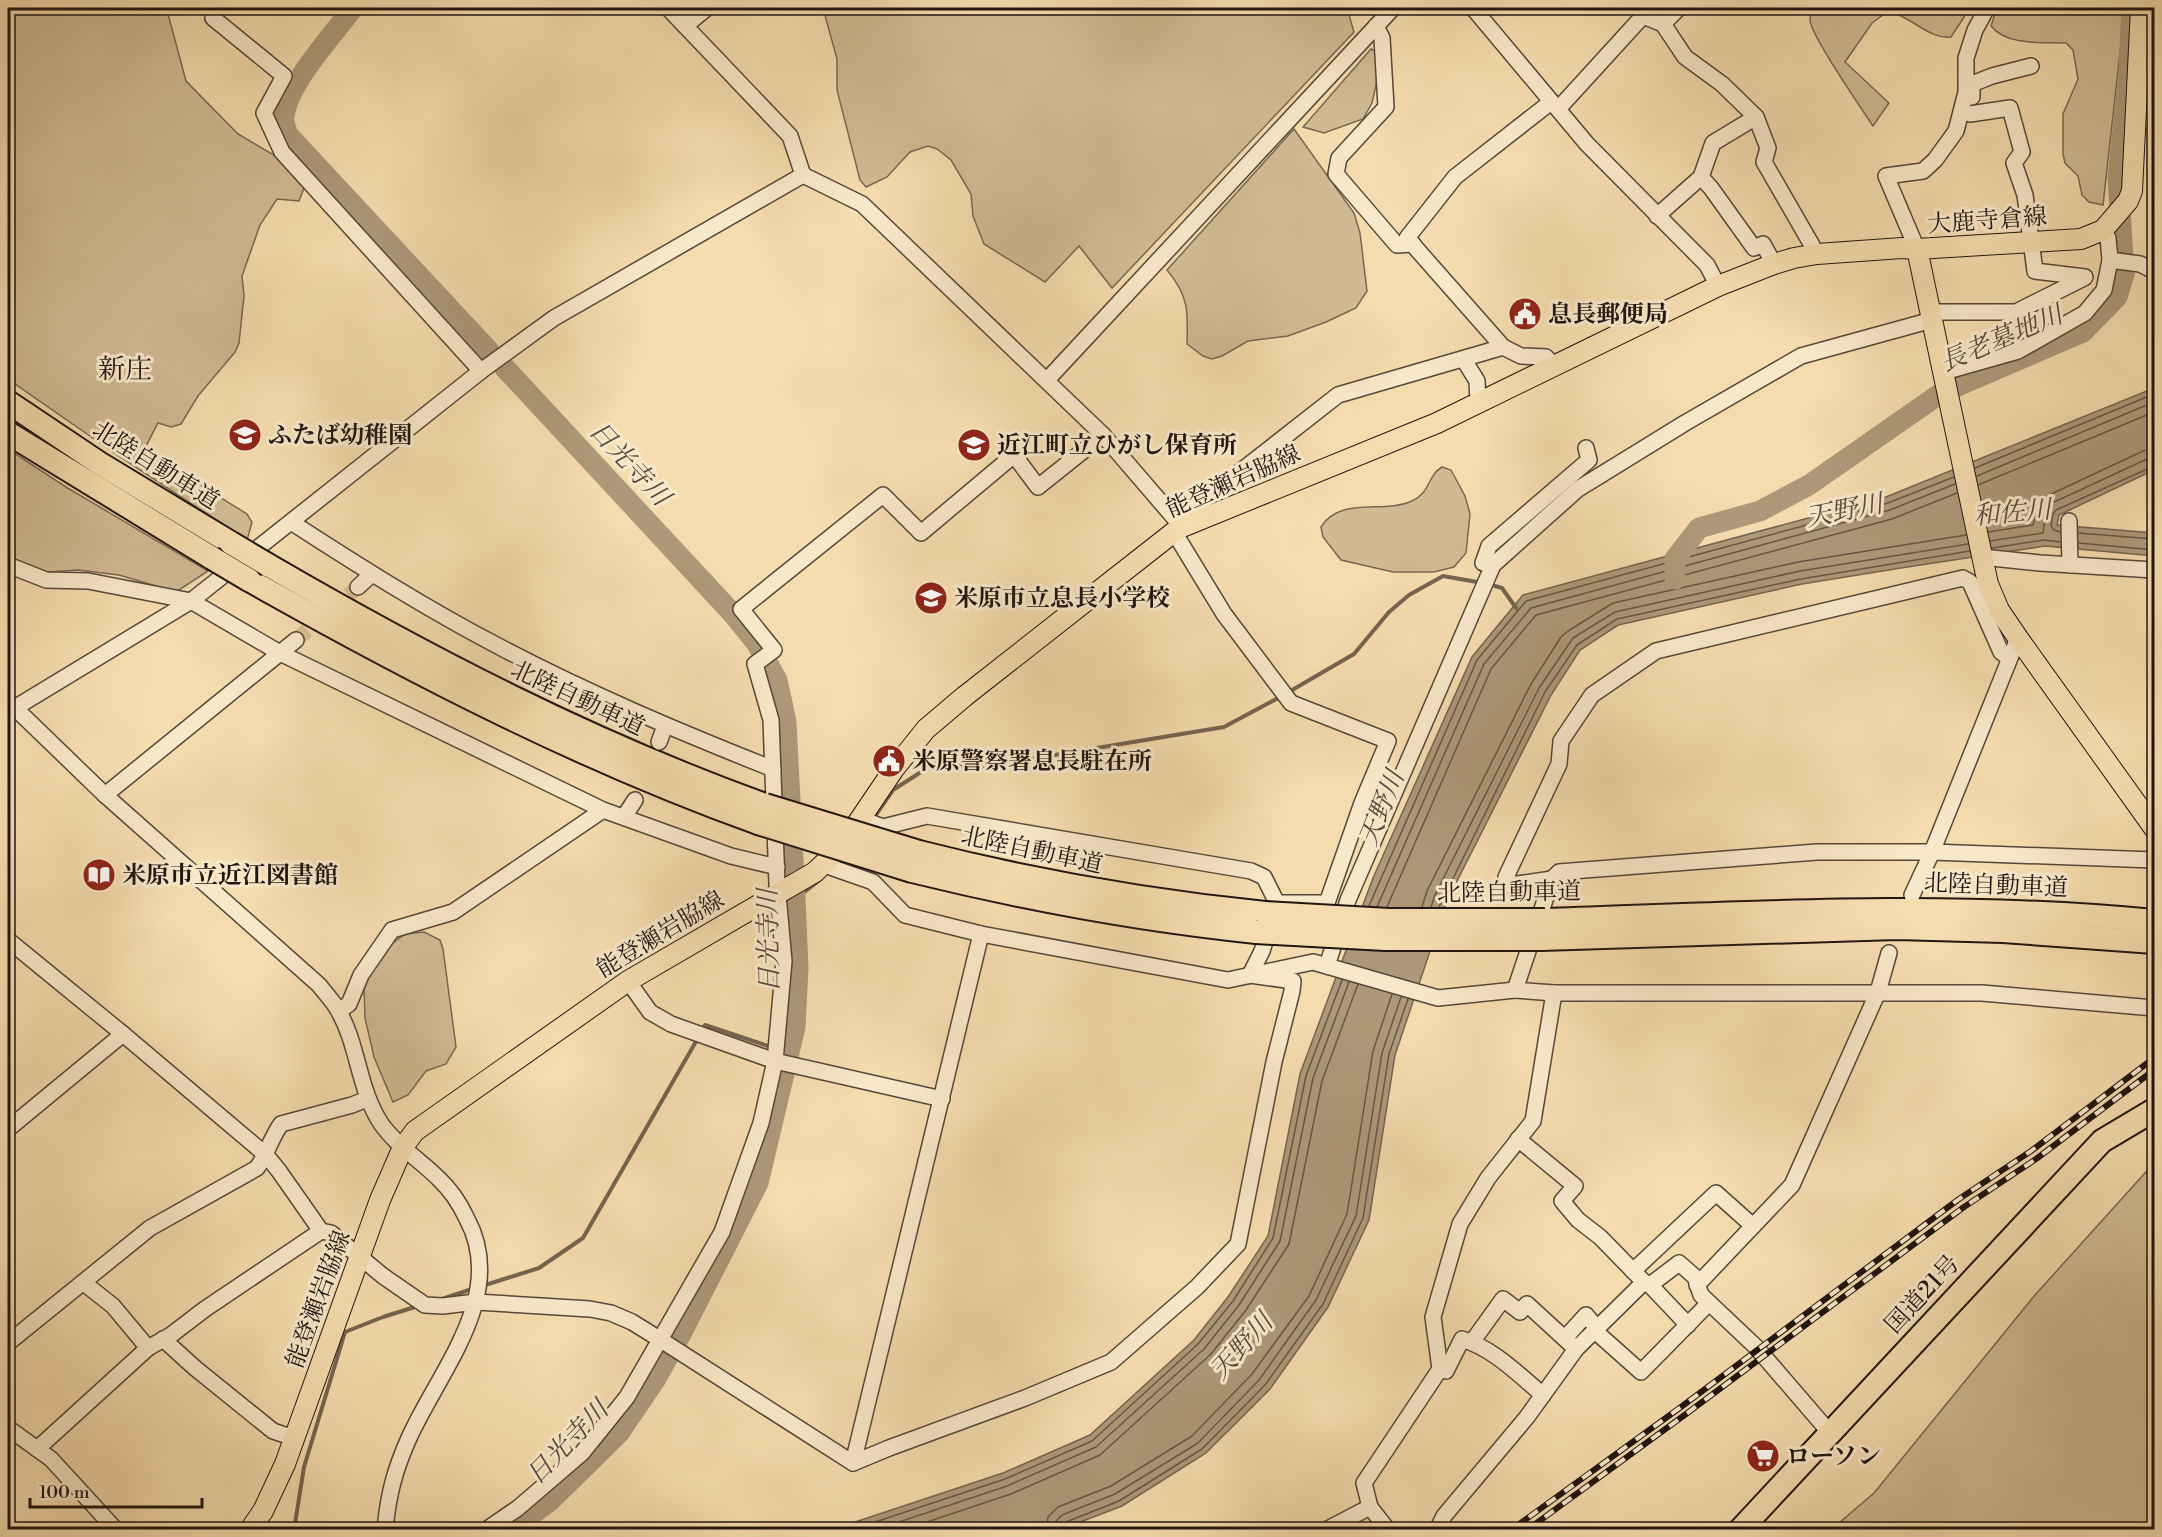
<svg xmlns="http://www.w3.org/2000/svg" width="2162" height="1537" viewBox="0 0 2162 1537" font-family="'Libre Bodoni','Noto Serif JP',serif">
  <style>
    .green { fill: #d1ba93; stroke: #786852; stroke-width: 1.5 }
    .water { fill: #ad9879; stroke: #75644f; stroke-width: 1.5 }
    .lines { fill: none; stroke-linecap: round; stroke-linejoin: round }
    .shore { stroke: #665645; stroke-width: 1.5 }
    .stream { stroke: #75644f; stroke-width: 4 }
    .river { stroke: #ad9879; stroke-width: 21 }
    .minor-tunnel { stroke: #d5be96; stroke-width: 15; stroke-dasharray: 15 8; stroke-linecap: butt }
    .minor-casing { stroke: #554738; stroke-width: 18 }
    .major-casing { stroke: #201511; stroke-width: 22 }
    .highway-casing { stroke: #201511; stroke-width: 26 }
    .minor { stroke: #f8e8ca; stroke-width: 15 }
    .major { stroke: #f5dcae; stroke-width: 20 }
    .highway { stroke: #f5dcae; stroke-width: 22 }
    .rail-casing { stroke: #201511; stroke-width: 6 }
    .rail { stroke: #f8e8ca; stroke-width: 4; stroke-dasharray: 11; stroke-linecap: butt }
    .highway-bridge-casing { stroke: #201511; stroke-width: 26; stroke-linecap: butt }
    .highway-bridge { stroke: #f5dcae; stroke-width: 22 }
    .labels { text-anchor: middle; stroke-width: 6; stroke-linejoin: round; paint-order: stroke }
    .street-label { font-size: 24px; fill: #201511; stroke: #f8e8ca }
    .poi-label { font-size: 24px; font-weight: bold; fill: #201511; stroke: #f8e8ca; text-anchor: start }
    .water-label { font-size: 26px; font-style: italic; fill: #58493b; stroke: #f8e8ca }
    .quarter-label { font-size: 27px; fill: #201511; stroke: #f8e8ca }
  </style>
  <rect width="100%" height="100%" fill="#f5dcae"/>
  <filter id="stains"><feTurbulence type="fractalNoise" baseFrequency=".00333" numOctaves="4"/><feColorMatrix values="0 0 0 0 .2 0 0 0 0 .09 0 0 0 0 .02 0 0 0 .5 -.17"/></filter>
  <radialGradient id="worn" r=".72"><stop offset=".6" stop-color="#630" stop-opacity="0"/><stop offset="1" stop-color="#630" stop-opacity=".3"/></radialGradient>
  <g class="green">
    <path d="M 8,8 L 140,8 L 144,14 L 168,14 L 186,81 L 238,134 L 284,161 L 305,185 L 299,201 L 277,199 L 260,225 L 242,276 L 244,296 L 239,343 L 235,352 L 198,396 L 181,424 L 171,427 L 158,423 L 144,450 L 247,514 L 252,522 L 247,540 L 120,457 L 8,379 Z"/>
    <path d="M 823,8 L 1347,8 L 1354,32 L 1112,288 L 1079,246 L 1045,282 L 984,244 L 973,216 L 971,194 L 951,160 L 937,149 L 928,146 L 910,152 L 887,177 L 866,187 L 860,180 L 837,90 L 837,59 Z"/>
    <path d="M 1815,8 L 1968,8 L 1968,11 L 1951,37 C 1928,40 1910,14 1887,12 L 1872,23 L 1845,62 L 1889,103 L 1873,126 C 1862,109 1810,35 1810,20 C 1810,15 1812,11 1815,8 Z"/>
    <path d="M 2025,8 L 2125,8 L 2103,205 L 2089,202 L 2082,195 L 2078,176 L 2065,163 L 2063,154 L 2063,114 L 2078,79 L 2073,50 L 2066,43 C 2042,42 2007,46 1991,26 L 1995,14 L 2014,13 Z"/>
    <path d="M 1371,49 L 1379,53 L 1381,63 L 1372,103 L 1363,119 L 1324,133 L 1303,127 Z"/>
    <path d="M 1294,129 L 1354,213 L 1360,233 L 1367,291 L 1356,308 L 1326,322 L 1288,336 L 1248,341 L 1222,356 L 1212,359 L 1203,356 L 1187,344 C 1188,312 1189,296 1167,270 Z"/>
    <path d="M 8,449 L 66,487 L 208,571 L 176,592 L 119,575 L 78,570 L 35,573 L 8,560 Z"/>
    <path d="M 1442,467 L 1451,470 L 1465,496 L 1470,514 L 1466,553 L 1454,567 L 1434,572 L 1393,572 L 1341,560 L 1323,537 L 1321,527 C 1340,496 1383,514 1412,501 C 1431,492 1427,476 1442,467 Z"/>
    <path d="M 424,932 L 440,940 L 443,949 L 456,1047 L 446,1064 L 426,1071 L 408,1095 L 393,1102 L 374,1057 L 365,1018 L 364,988 L 381,952 L 405,934 Z"/>
    <path d="M 2154,1163 L 2154,1529 L 1832,1529 L 1874,1493 L 2035,1295 Z"/>
  </g>
  <path class="water" d="M 2154,388 L 2154,470 L 2059,515 L 2057,525 L 2154,533 L 2154,556 L 2045,546 L 1901,568 L 1802,584 L 1618,625 L 1580,650 L 1551,695 L 1447,901 L 1395,1055 L 1369,1220 L 1328,1307 L 1270,1389 L 1206,1453 L 1122,1506 L 1062,1529 L 831,1530 L 1003,1473 L 1090,1435 L 1194,1340 L 1228,1297 L 1268,1236 L 1300,1074 L 1373,878 L 1472,657 L 1523,595 L 1886,497 Z"/>
  <g class="lines">
    <g class="shore">
      <path d="M 1975,468 L 2154,394"/>
      <path d="M 1977,476 L 2154,402"/>
      <path d="M 1978,485 L 2154,412"/>
      <path d="M 1988,532 L 2033,525 L 2039,505 L 2047,496 L 2143,451 L 2154,449"/>
      <path d="M 2060,532 L 2054,530 L 2051,526 L 2053,514 L 2056,510 L 2154,466"/>
      <path d="M 2078,533 L 2154,539"/>
      <path d="M 1990,541 L 2043,533 L 2046,512 L 2052,503 L 2147,459 L 2154,458"/>
      <path d="M 2079,543 L 2154,550"/>
      <path d="M 1992,548 L 2044,540 L 2060,542"/>
      <path d="M 1369,906 L 1477,660 L 1526,601 L 1888,503 L 1954,477"/>
      <path d="M 1377,907 L 1484,664 L 1531,608 L 1890,510 L 1955,484"/>
      <path d="M 1387,907 L 1491,669 L 1536,615 L 1892,519 L 1957,493"/>
      <path d="M 1422,907 L 1427,891 L 1531,684 L 1561,637 L 1568,631 L 1613,603 L 1798,562 L 1966,535"/>
      <path d="M 1431,907 L 1435,895 L 1539,688 L 1573,638 L 1615,612 L 1800,571 L 1968,544"/>
      <path d="M 1439,907 L 1545,692 L 1577,645 L 1617,619 L 1801,579 L 1970,551"/>
      <path d="M 851,1530 L 1005,1479 L 1092,1441 L 1198,1344 L 1233,1301 L 1273,1238 L 1306,1076 L 1342,980"/>
      <path d="M 875,1530 L 1007,1486 L 1096,1447 L 1204,1349 L 1239,1305 L 1280,1241 L 1313,1078 L 1349,982"/>
      <path d="M 903,1530 L 1011,1494 L 1100,1455 L 1211,1354 L 1246,1310 L 1289,1244 L 1322,1081 L 1358,984"/>
      <path d="M 1046,1530 L 1048,1517 L 1058,1507 L 1111,1486 L 1192,1436 L 1252,1374 L 1309,1296 L 1347,1214 L 1373,1051 L 1392,994"/>
      <path d="M 1055,1530 L 1056,1521 L 1062,1515 L 1115,1494 L 1198,1443 L 1259,1380 L 1316,1300 L 1356,1216 L 1382,1053 L 1401,997"/>
      <path d="M 1063,1530 L 1066,1522 L 1119,1501 L 1202,1449 L 1265,1385 L 1323,1304 L 1363,1218 L 1389,1054 L 1408,999"/>
    </g>
    <g class="stream">
      <path d="M 1495,586 L 1502,588 L 1516,608"/>
      <path d="M 1287,693 L 1354,654 L 1389,612 L 1409,595 L 1443,576 L 1477,582"/>
      <path d="M 873,819 L 893,790 L 935,763 L 982,767 L 1224,727 L 1280,697"/>
      <path d="M 783,909 L 821,879"/>
      <path d="M 701,1031 L 705,1025 L 771,1047 L 771,1044"/>
      <path d="M 482,1286 L 539,1268 L 583,1238 L 698,1038"/>
      <path d="M 439,1300 L 472,1289"/>
      <path d="M 294,1530 L 304,1467 L 345,1332 L 383,1317 L 418,1306"/>
    </g>
    <g class="river">
      <path d="M 353,8 C 333,35 287,84 284,117 C 283,123 286,129 288,135 L 490,352"/>
      <path d="M 504,367 L 733,614 L 757,644 L 777,680 L 786,722 L 795,900 L 798,968 L 795,1027 L 758,1183 L 682,1332 L 655,1380 L 619,1433 L 551,1500 L 511,1530"/>
      <path d="M 1675,579 L 1675,559 L 1699,528 L 1760,511 L 1809,485 L 1941,393 L 2083,332 L 2117,297 L 2124,274 L 2118,178 L 2129,71 L 2132,8"/>
    </g>
    <path class="minor-tunnel" d="M 296,640 L 358,587"/>
    <g class="minor-casing">
      <g id="minor">
        <path d="M 214,8 L 213,18 L 284,76 L 264,113 L 282,152 L 481,371"/>
        <path d="M 668,8 L 790,136 L 803,175"/>
        <path d="M 1473,8 L 1587,144 L 1707,265 L 1718,286"/>
        <path d="M 1663,24 L 1685,57 L 1722,84 L 1756,117 L 1768,148 L 1764,162 L 1817,254"/>
        <path d="M 685,26 L 707,8"/>
        <path d="M 1376,26 L 1382,38 L 1386,107 L 1339,158 L 1336,174 L 1397,245 L 1413,244"/>
        <path d="M 1972,97 L 1972,84 L 1992,76 L 2031,66"/>
        <path d="M 1559,108 L 1643,16 L 1663,24 L 1679,8"/>
        <path d="M 1970,114 L 2010,108 L 2022,152 L 2014,163 L 2025,195 L 2035,271 L 2085,277"/>
        <path d="M 1701,177 L 1711,188 L 1754,248 L 1763,244 L 1774,264"/>
        <path d="M 1657,216 L 1701,177 L 1713,143 L 1756,117"/>
        <path d="M 1917,249 L 1886,176 L 1923,171 L 1935,160 L 1956,131 L 1966,92 L 1966,58 L 1975,30 L 1987,8"/>
        <path d="M 2110,260 L 2140,264 L 2154,271"/>
        <path d="M 1931,312 L 2016,312 L 2084,278"/>
        <path d="M 1503,347 L 1407,238 L 1455,177 L 1551,102"/>
        <path d="M 1464,360 L 1477,381 L 1478,402"/>
        <path d="M 1944,372 L 2018,351 L 2085,313 L 2104,290 L 2110,260 L 2108,238 L 2103,230"/>
        <path d="M 1047,380 L 1393,8"/>
        <path d="M 2069,521 L 2070,565"/>
        <path d="M 291,522 C 359,566 427,609 498,646 C 587,693 680,732 773,769"/>
        <path d="M 1174,532 L 1224,614 L 1291,703 L 1388,741 L 1362,803 L 1327,903 L 1277,903"/>
        <path d="M 1982,557 L 2040,563 L 2154,570"/>
        <path d="M 8,565 L 46,580 L 88,581 L 191,601 L 280,653 L 603,810 L 731,856 L 777,867"/>
        <path d="M 1493,565 L 1483,563 L 1489,546 L 1589,460 L 1586,448"/>
        <path d="M 358,587 L 372,574"/>
        <path d="M 15,708 L 105,795 L 319,985 C 325,993 333,1001 338,1010 C 359,1046 358,1090 382,1125 C 397,1146 420,1160 438,1178 C 450,1189 460,1204 467,1219 C 508,1295 439,1371 409,1438 C 395,1469 388,1495 385,1530"/>
        <path d="M 8,712 L 191,601 L 481,371 L 554,318 L 803,175 L 862,204 L 1103,435 L 1182,527 L 1195,507 L 1338,395 L 1503,347 L 1521,356 L 1546,357 L 1554,365"/>
        <path d="M 659,742 L 665,726"/>
        <path d="M 105,795 L 296,640"/>
        <path d="M 624,817 L 635,800"/>
        <path d="M 825,864 L 833,868 L 873,882 L 905,915 L 981,934 L 1228,980 L 1313,962 L 1438,998 L 1515,990 L 1552,879 L 1510,885 L 1506,877 L 1559,764 L 1561,741 L 1592,695 L 1656,651 L 1963,578 L 1970,582 L 2001,652 L 2009,658"/>
        <path d="M 1552,879 L 1559,872 L 1817,852 L 1932,852 L 2154,860"/>
        <path d="M 1912,895 L 1932,852 L 2018,638"/>
        <path d="M 8,940 L 123,1034 L 266,1155 L 279,1171 L 321,1231"/>
        <path d="M 1327,966 L 1348,900 L 1493,565 L 1578,489 L 1685,423 L 1801,356 L 1932,320"/>
        <path d="M 628,981 L 650,1012 L 671,1024 L 775,1061 L 942,1099"/>
        <path d="M 1515,990 L 1554,993 L 1982,993 L 2154,1008"/>
        <path d="M 339,1011 L 349,1004 L 361,975 L 392,930 L 453,912 L 603,810"/>
        <path d="M 8,1129 L 123,1034"/>
        <path d="M 1518,1139 L 1575,1186 L 1562,1201 L 1578,1220 L 1600,1237 L 1644,1282"/>
        <path d="M 1633,1271 L 1716,1193 L 1753,1226"/>
        <path d="M 84,1283 L 113,1306 L 148,1348 L 171,1335 L 205,1309 L 321,1231 L 331,1233 L 383,1276 L 425,1305 L 443,1306 L 476,1302 L 590,1309 L 611,1313 L 632,1322 L 661,1340 L 853,1463 L 889,1448 L 1025,1398 L 1111,1362 L 1197,1287 L 1238,1244 L 1274,1062 L 1292,991 L 1293,981 L 1250,975 L 1262,951 L 1277,903 L 1264,877 L 1251,871 L 927,816 L 883,827 L 861,819"/>
        <path d="M 1650,1285 L 1688,1325"/>
        <path d="M 1697,1285 L 1792,1185 L 1878,992 L 1889,953"/>
        <path d="M 1595,1331 L 1641,1372 L 1709,1303"/>
        <path d="M 1565,1338 L 1586,1315 L 1597,1328"/>
        <path d="M 163,1339 L 195,1368 L 273,1431 L 294,1438"/>
        <path d="M 1472,1342 L 1503,1299 L 1520,1312 L 1527,1304 L 1576,1349"/>
        <path d="M 8,1343 L 150,1228 L 257,1168 C 267,1154 271,1138 281,1124 L 352,1105 L 367,1099"/>
        <path d="M 1440,1369 L 1446,1371 L 1462,1339 C 1494,1349 1518,1374 1543,1395"/>
        <path d="M 8,1428 L 51,1459 L 116,1530"/>
        <path d="M 37,1449 L 148,1348"/>
        <path d="M 853,1463 L 981,934"/>
        <path d="M 486,1530 L 518,1508 L 582,1453 L 627,1397 L 722,1232 L 761,1123 L 775,1061 L 784,961 L 777,884 L 771,720 L 755,664 L 774,650 L 741,609 L 883,495 L 921,533 L 1014,455 L 1038,487 L 1103,435"/>
        <path d="M 1326,1530 L 1370,1507"/>
        <path d="M 1388,1530 L 1370,1507 L 1364,1483 L 1440,1369 L 1433,1317 L 1460,1224 L 1488,1178 L 1533,1121 L 1554,993"/>
        <path d="M 1437,1530 L 1444,1516 L 1527,1417 L 1576,1349 L 1644,1282 L 1650,1285 L 1679,1263 L 1695,1277 L 1701,1295 L 1756,1347 L 1830,1433"/>
      </g>
    </g>
    <g class="major-casing">
      <g id="major">
        <path d="M 2141,8 L 2132,191 L 2128,201 L 2103,230 L 2081,239 L 1917,249 L 1988,584 L 1999,610 L 2018,638 L 2154,828"/>
        <path d="M 250,1530 L 263,1511 L 285,1464 L 380,1200 L 403,1147 L 415,1131 L 628,981 L 815,872 L 836,852 L 850,834 L 894,769 L 926,729 L 965,696 L 1174,532 L 1182,527 L 1437,423 L 1718,286 L 1774,264 L 1794,258 L 1817,254 L 1902,248 L 1917,249"/>
      </g>
    </g>
    <g class="highway-casing">
      <g id="highway">
        <path d="M 8,402 L 99,463 L 231,543"/>
        <path d="M 8,433 L 212,558"/>
        <path d="M 268,565 C 428,658 590,742 765,805"/>
        <path d="M 249,580 C 414,673 580,759 758,823"/>
        <path d="M 919,852 C 1033,881 1148,901 1265,913"/>
        <path d="M 912,871 C 1026,899 1140,920 1256,932"/>
        <path d="M 1545,920 C 1748,913 1952,901 2154,921"/>
        <path d="M 1541,939 L 1897,928 L 2003,931 L 2154,942"/>
        <path d="M 1740,1530 L 2102,1141 L 2154,1110"/>
      </g>
    </g>
    <use href="#minor" class="minor"/>
    <use href="#major" class="major"/>
    <use href="#highway" class="highway"/>
    <g class="rail-casing">
      <g id="rail">
        <path d="M 1511,1530 L 1681,1407 L 1959,1199 L 2031,1151 L 2154,1058"/>
        <path d="M 1527,1530 L 1686,1414 L 1964,1207 L 2036,1159 L 2154,1070"/>
      </g>
    </g>
    <use href="#rail" class="rail"/>
    <g class="highway-bridge-casing">
      <g id="highway-bridge">
        <path d="M 231,543 L 268,565"/>
        <path d="M 212,558 L 249,580"/>
        <path d="M 765,805 L 919,852"/>
        <path d="M 758,823 L 912,871"/>
        <path d="M 1265,913 L 1389,920 L 1545,920"/>
        <path d="M 1256,932 L 1385,939 L 1541,939"/>
      </g>
    </g>
    <use href="#highway-bridge" class="highway-bridge"/>
  </g>
  <defs>
    <g id="civic-disc" transform="scale(1.725)"><circle r="9.5" fill="#8f2418" stroke="#f8e8ca"/><path d="M-.6-6.5H3V-4.5H.6V-3L4-1V1h2V6H-6V1h2V-1L-.6-3ZM-1.2 2.5V6h2.4V2.5Z" fill="#fff"/></g>
    <g id="school-disc" transform="scale(1.725)"><circle r="9.5" fill="#8f2418" stroke="#f8e8ca"/><path d="M0-5L7-2L0 1L-7-2ZM-4 1L0 2.5L4 1V4Q0 6-4 4Z" fill="#fff"/></g>
    <g id="library-disc" transform="scale(1.725)"><circle r="9.5" fill="#8f2418" stroke="#f8e8ca"/><path d="M-6-4Q-3-5.5-.7-3.5V5Q-3 3-6 4ZM6-4Q3-5.5 .7-3.5V5Q3 3 6 4Z" fill="#fff"/></g>
    <g id="supermarket-disc" transform="scale(1.725)"><circle r="9.5" fill="#8f2418" stroke="#f8e8ca"/><path d="M-6-5.5h2.5l.6 2H6L4.5 2H-2.5L-4.4-4H-6ZM-1.5 3.2a1.3 1.3 0 1 0 .1 0ZM3 3.2a1.3 1.3 0 1 0 .1 0Z" fill="#fff"/></g>
  </defs>
  <g fill-rule="evenodd">
    <use href="#civic-disc" x="1525" y="314"/>
    <use href="#school-disc" x="245" y="435"/>
    <use href="#school-disc" x="974" y="445"/>
    <use href="#school-disc" x="931" y="598"/>
    <use href="#civic-disc" x="889" y="761"/>
    <use href="#library-disc" x="99" y="875"/>
    <use href="#supermarket-disc" x="1763" y="1456"/>
  </g>
  <g class="labels">
    <g class="street-label">
      <text transform="translate(1987 220) rotate(-4)" y="8">大鹿寺倉線</text>
      <text transform="translate(156 465) rotate(32)" y="8">北陸自動車道</text>
      <text transform="translate(1233 481) rotate(-24)" y="8">能登瀬岩脇線</text>
      <text transform="translate(578 698) rotate(25)" y="8">北陸自動車道</text>
      <text transform="translate(1032 850) rotate(12)" y="8">北陸自動車道</text>
      <text transform="translate(1996 885) rotate(2)" y="8">北陸自動車道</text>
      <text transform="translate(1509 892) rotate(-1)" y="8">北陸自動車道</text>
      <text transform="translate(660 934) rotate(-31)" y="8">能登瀬岩脇線</text>
      <text transform="translate(1922 1294) rotate(-47)" y="8">国道21号</text>
      <text transform="translate(318 1299) rotate(-70)" y="8">能登瀬岩脇線</text>
    </g>
    <g class="poi-label">
      <text x="1548" y="322">息長郵便局</text>
      <text x="268" y="443">ふたば幼稚園</text>
      <text x="997" y="453">近江町立ひがし保育所</text>
      <text x="954" y="606">米原市立息長小学校</text>
      <text x="912" y="769">米原警察署息長駐在所</text>
      <text x="122" y="883">米原市立近江図書館</text>
      <text x="1786" y="1464">ローソン</text>
    </g>
    <g class="water-label">
      <text transform="translate(2001 338) rotate(-23)" y="9">長老墓地川</text>
      <text transform="translate(630 463) rotate(47)" y="9">日光寺川</text>
      <text transform="translate(1844 510) rotate(-11)" y="9">天野川</text>
      <text transform="translate(2012 512) rotate(-5)" y="9">和佐川</text>
      <text transform="translate(1381 808) rotate(-68)" y="9">天野川</text>
      <text transform="translate(768 941) rotate(-91)" y="9">日光寺川</text>
      <text transform="translate(1241 1346) rotate(-48)" y="9">天野川</text>
      <text transform="translate(567 1442) rotate(-46)" y="9">日光寺川</text>
    </g>
    <g class="quarter-label">
      <text x="125" y="378">新庄</text>
    </g>
  </g>
  <rect width="2162" height="1537" fill="none" stroke="#f5dcae" stroke-width="30"/>
  <rect x="9" y="9" width="2144" height="1519" fill="none" stroke="#201511" stroke-width="3"/>
  <rect x="15" y="15" width="2132" height="1507" fill="none" stroke="#201511" stroke-width="1.5"/>
  <path d="M30 1498v9h172v-9" fill="none" stroke="#201511" stroke-width="3"/>
  <text x="39" y="1498" font-size="18" fill="#201511" stroke="#f8e8ca" stroke-width="4.5" paint-order="stroke">100 m</text>
  <rect width="100%" height="100%" filter="url(#stains)"/>
  <rect width="100%" height="100%" fill="url(#worn)"/>
</svg>
